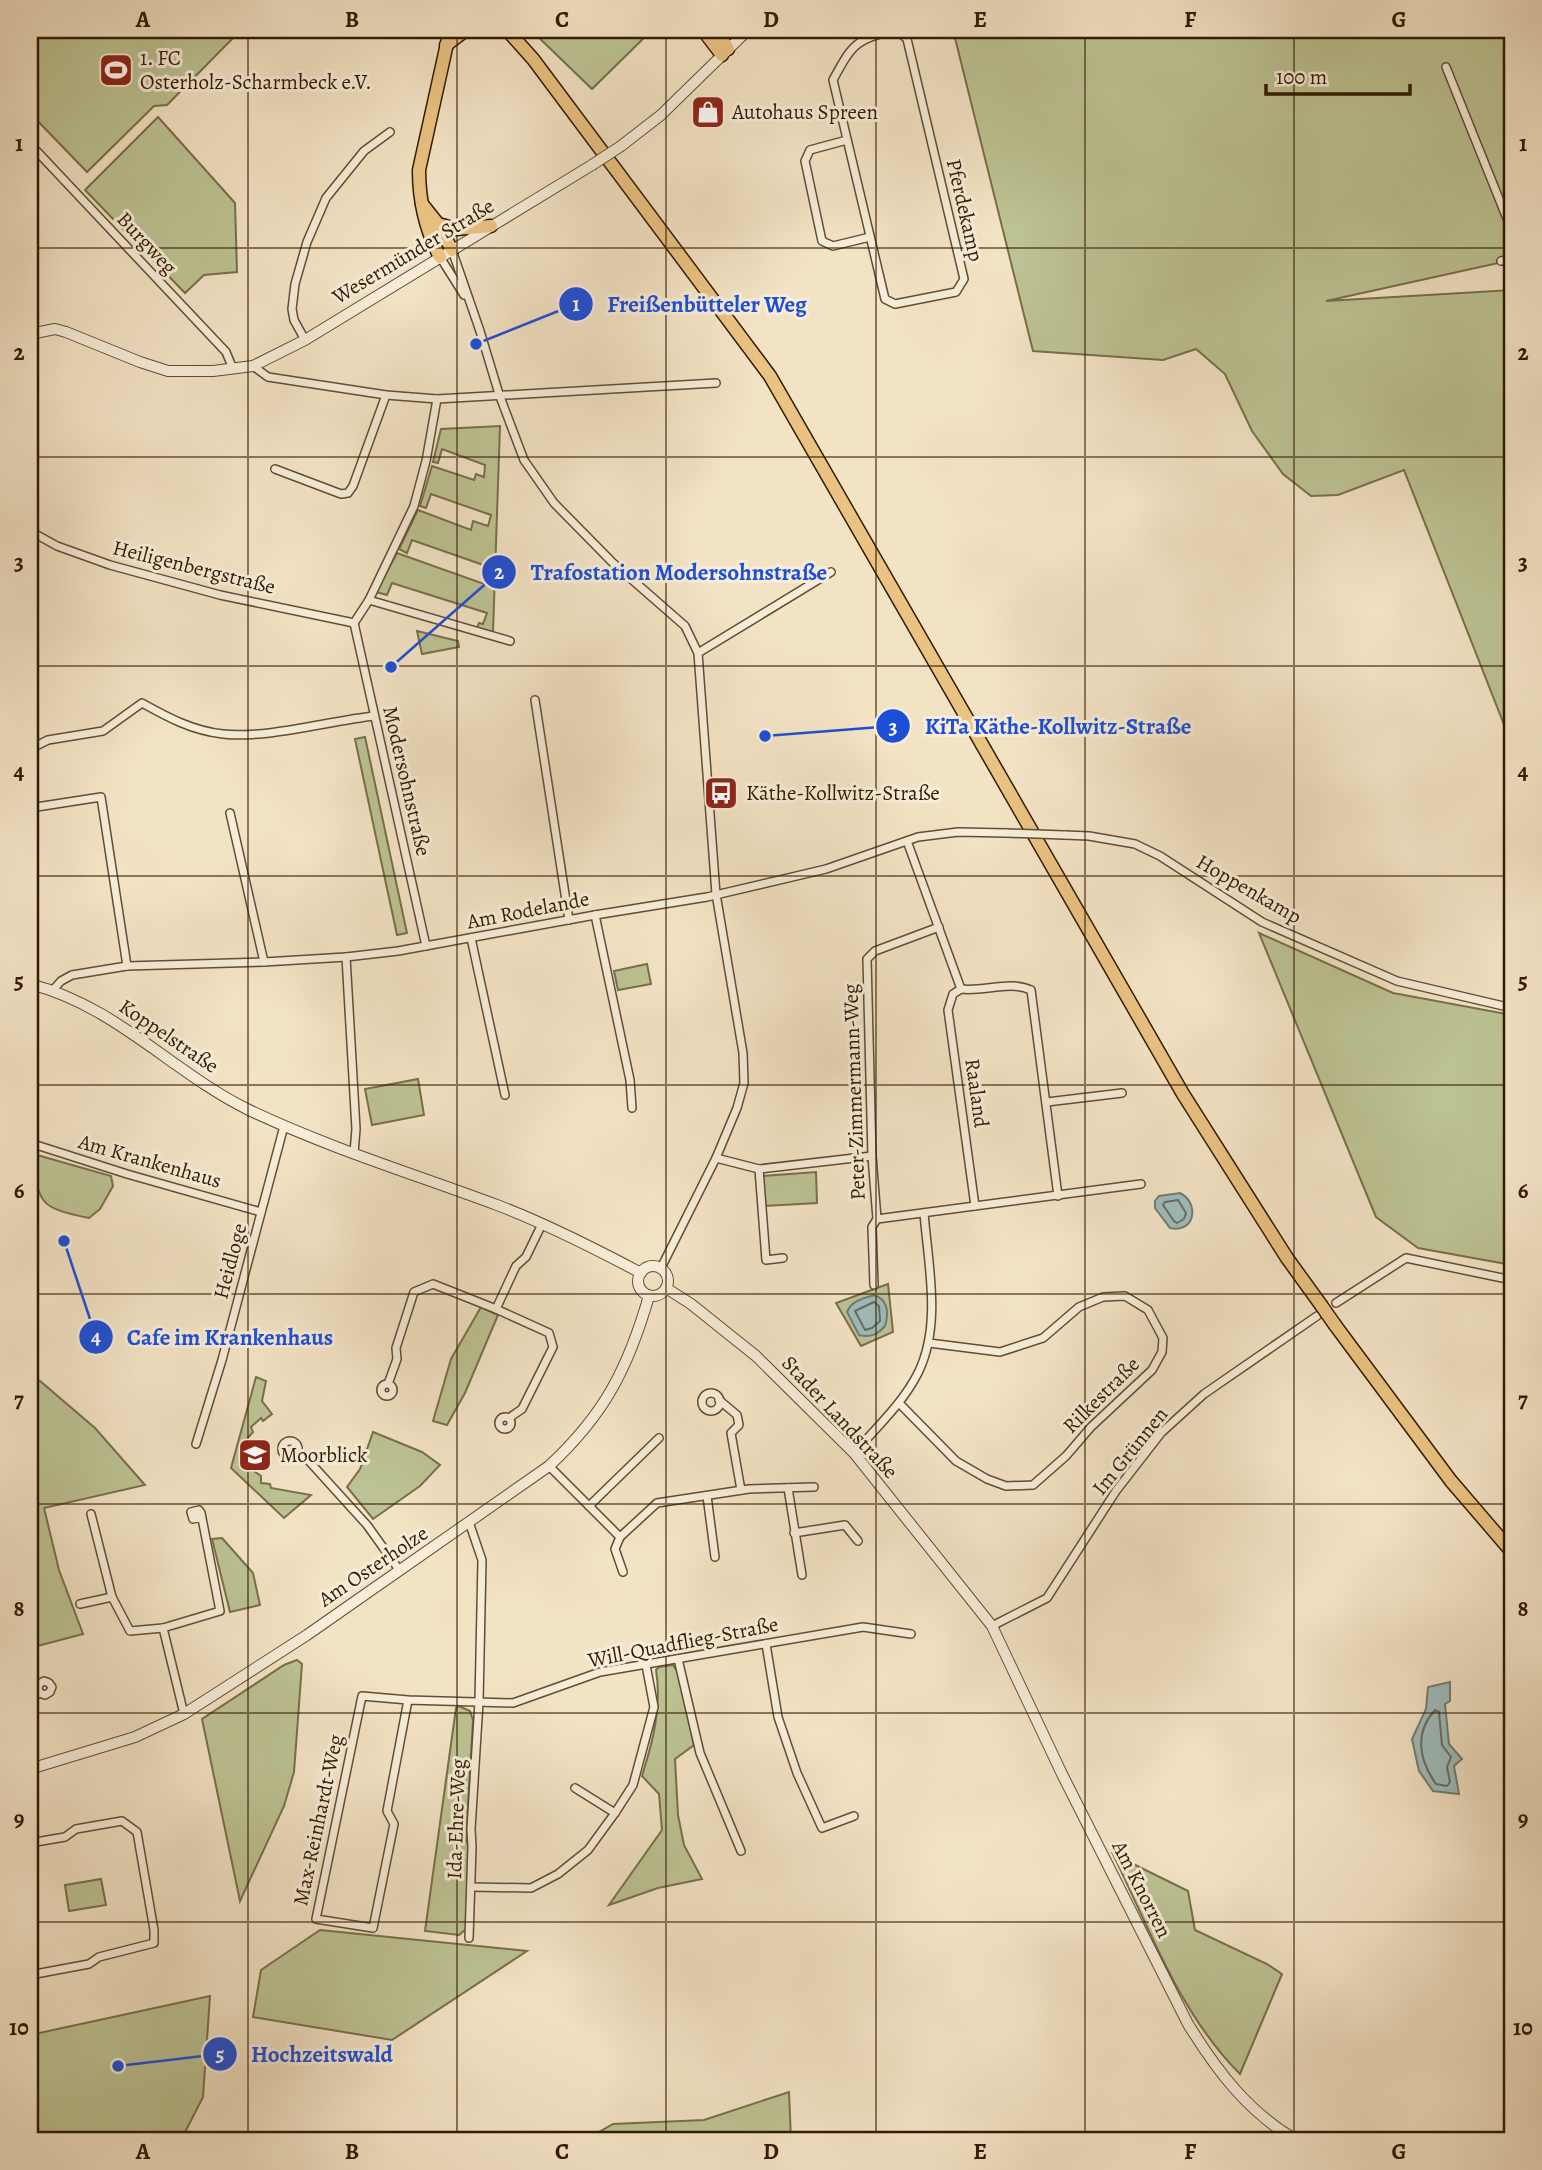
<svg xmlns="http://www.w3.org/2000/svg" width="1542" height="2170" viewBox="0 0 1542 2170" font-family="Alegreya,serif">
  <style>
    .green { fill: #bdc394; stroke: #786f4a; stroke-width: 2 }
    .water { fill: #9ebdbd; stroke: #737c71; stroke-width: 2 }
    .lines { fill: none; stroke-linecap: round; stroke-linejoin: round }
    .shore { stroke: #686c5e; stroke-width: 2 }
    .minor-casing { stroke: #624d31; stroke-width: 10 }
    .tertiary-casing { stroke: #624d31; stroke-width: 12 }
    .primary-casing { stroke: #321b00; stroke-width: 15 }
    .minor { stroke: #f7edd9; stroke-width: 7 }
    .tertiary { stroke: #f7edd9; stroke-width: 10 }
    .primary { stroke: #eac282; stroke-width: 12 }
    .minor-bridge-casing { stroke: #624d31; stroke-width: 10; stroke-linecap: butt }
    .tertiary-bridge-casing { stroke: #624d31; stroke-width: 12; stroke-linecap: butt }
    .primary-bridge-casing { stroke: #321b00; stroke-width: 15; stroke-linecap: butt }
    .minor-bridge { stroke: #f7edd9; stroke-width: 7 }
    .tertiary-bridge { stroke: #f7edd9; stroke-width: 10 }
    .primary-bridge { stroke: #eac282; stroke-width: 12 }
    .grid { fill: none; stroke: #321b00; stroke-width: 2; stroke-opacity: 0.55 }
    .labels { text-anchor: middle; stroke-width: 6; stroke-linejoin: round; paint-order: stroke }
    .poi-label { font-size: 21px; fill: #321b00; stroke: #f7edd9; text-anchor: start }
    .street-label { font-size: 21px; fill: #321b00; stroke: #f7edd9 }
    .leader { fill: none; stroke: #1d4ed8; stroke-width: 2.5 }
    .callout-dot { fill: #1d4ed8; stroke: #f7edd9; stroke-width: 2.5 }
    .mark-label { font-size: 21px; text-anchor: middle; font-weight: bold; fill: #fff }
    .callout-label { font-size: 23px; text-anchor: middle; font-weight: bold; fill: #1d4ed8; stroke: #f7edd9; stroke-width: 6; stroke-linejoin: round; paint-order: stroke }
    .neatline { fill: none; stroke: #321b00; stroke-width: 2.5 }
    .grid-label { font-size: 23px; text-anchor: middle; font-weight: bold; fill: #321b00 }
  </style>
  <rect width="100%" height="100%" fill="#f3e3c5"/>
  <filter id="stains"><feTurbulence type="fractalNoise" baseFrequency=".00286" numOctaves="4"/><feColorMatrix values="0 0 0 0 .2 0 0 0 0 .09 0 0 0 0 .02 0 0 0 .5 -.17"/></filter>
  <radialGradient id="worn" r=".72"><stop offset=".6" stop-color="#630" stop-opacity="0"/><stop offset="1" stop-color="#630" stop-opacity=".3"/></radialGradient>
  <g class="green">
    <path d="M 35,30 L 241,30 L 167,105 L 154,106 L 87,172 L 30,113 L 30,34 Z"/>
    <path d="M 531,30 L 652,30 L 592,89 Z"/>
    <path d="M 953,30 L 1512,30 L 1512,260 L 1326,301 L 1512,290 L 1512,745 L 1404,470 L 1338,495 L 1311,496 L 1283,474 L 1252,431 L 1225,374 L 1196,349 L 1163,360 L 1033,351 Z"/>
    <path d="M 158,117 L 235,203 L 237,272 L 204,275 L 185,293 L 85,190 Z"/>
    <path d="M 500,426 L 493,632 L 477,628 L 479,623 L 483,624 L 487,613 L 392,583 L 387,595 L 376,592 L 397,553 L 484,584 L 489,567 L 412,540 L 407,553 L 399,549 L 418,510 L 471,530 L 473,521 L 488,526 L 491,515 L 431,494 L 426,508 L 420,506 L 432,466 L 474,480 L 476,474 L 484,477 L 485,465 L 442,449 L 438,463 L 433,462 L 441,429 Z"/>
    <path d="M 417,631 L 458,641 L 459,647 L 422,654 Z"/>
    <path d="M 365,737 L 407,933 L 397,935 L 355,739 Z"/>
    <path d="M 1259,933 L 1393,993 L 1512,1015 L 1512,1265 L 1418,1248 L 1376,1217 Z"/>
    <path d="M 647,964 L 651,984 L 618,990 L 614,971 Z"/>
    <path d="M 418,1079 L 424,1115 L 372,1125 L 365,1089 Z"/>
    <path d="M 30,1153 L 111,1176 L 113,1186 L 100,1209 L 89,1218 C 36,1207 41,1204 30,1153 Z"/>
    <path d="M 816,1172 L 817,1203 L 765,1206 L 763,1176 Z"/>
    <path d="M 888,1284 L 893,1332 L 861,1346 L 836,1303 Z"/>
    <path d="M 481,1307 L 498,1315 L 465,1393 L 447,1425 L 433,1421 L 451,1359 Z"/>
    <path d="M 256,1377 L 266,1381 L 262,1401 L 272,1414 L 263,1421 L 261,1418 L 251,1427 L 253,1432 L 245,1441 L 243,1455 L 247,1456 L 245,1466 L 254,1466 L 254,1471 L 261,1476 L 261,1483 L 270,1484 L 271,1488 L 311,1495 L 284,1518 L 231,1468 Z"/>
    <path d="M 30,1378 L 40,1381 L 95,1428 L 145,1485 L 44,1508 L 59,1570 L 83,1634 L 30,1648 Z"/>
    <path d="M 373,1432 L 422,1452 L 440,1465 L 420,1486 L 373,1519 L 347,1487 L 360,1469 Z"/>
    <path d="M 222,1538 L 253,1573 L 260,1605 L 230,1612 L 212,1539 Z"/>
    <path d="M 297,1660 L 302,1664 L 294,1772 L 284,1806 L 240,1901 L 202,1719 L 284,1665 Z"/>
    <path d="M 673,1665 L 679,1674 L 694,1745 L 675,1759 L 678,1815 L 684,1845 L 702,1879 L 658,1888 L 609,1905 L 662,1830 L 659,1794 L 642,1776 C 653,1741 662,1707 656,1670 L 659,1667 Z"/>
    <path d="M 459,1706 L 470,1711 L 473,1720 L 466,1842 L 469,1846 L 466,1929 L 459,1935 L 425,1931 L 456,1708 Z"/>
    <path d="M 1113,1854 L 1188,1891 L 1195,1930 L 1267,1964 L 1282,1974 L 1240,2074 C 1180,2014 1150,1930 1113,1854 Z"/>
    <path d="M 101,1879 L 106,1905 L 69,1911 L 65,1885 Z"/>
    <path d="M 320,1930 L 527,1951 L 392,2040 L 253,2017 L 261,1970 Z"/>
    <path d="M 210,1996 L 203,2097 L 181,2140 L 30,2140 L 30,2035 Z"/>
    <path d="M 789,2092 L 791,2140 L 585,2140 L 613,2124 L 704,2120 Z"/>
  </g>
  <g class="water">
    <path d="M 1180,1193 C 1200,1203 1195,1234 1170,1228 L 1155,1208 L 1155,1201 L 1159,1196 Z"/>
    <path d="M 874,1295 C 888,1299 889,1313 885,1326 C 878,1334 871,1338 859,1335 L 847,1312 C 852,1300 863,1299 874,1295 Z"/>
    <path d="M 1450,1682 L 1450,1701 L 1445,1704 L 1449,1744 L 1462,1759 L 1454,1766 L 1459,1794 L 1433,1791 L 1419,1771 L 1412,1739 L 1426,1709 L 1428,1687 Z"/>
  </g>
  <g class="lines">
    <g class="shore">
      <path d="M 1178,1200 L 1186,1213 L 1184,1219 L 1177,1223 L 1174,1221 L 1163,1205 L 1165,1202 Z"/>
      <path d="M 874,1302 L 879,1306 L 880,1321 L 872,1328 L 865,1330 L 855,1311 Z"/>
      <path d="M 1435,1710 L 1439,1712 L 1442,1745 L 1451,1757 L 1447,1767 L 1450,1782 L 1447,1786 L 1436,1784 C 1419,1760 1414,1733 1435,1710 Z"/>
    </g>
    <g class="minor-casing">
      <g id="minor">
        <path d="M 897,30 L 907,39 L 964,279 L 956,292 L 895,304 L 885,299 L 833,80 C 853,43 856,39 897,30 Z"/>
        <path d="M 1446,67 L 1512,231"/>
        <path d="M 847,140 L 810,150 L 805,161 L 822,241 L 833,246 L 870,237"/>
        <path d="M 30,144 L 226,352 L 233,369"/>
        <path d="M 452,250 L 480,331 L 499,394 L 524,460 L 554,503 L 613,563 L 685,626 L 698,653 L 716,894 L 743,1053 L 744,1083 L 737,1108 L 716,1158 L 661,1268"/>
        <path d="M 440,257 L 464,295"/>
        <path d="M 1501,261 L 1512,259"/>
        <path d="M 305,340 L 294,320 L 292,309 L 295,284 L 307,242 L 326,198 L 364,151 L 390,132"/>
        <path d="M 253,366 L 268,377 L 386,395 L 437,399 L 716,383"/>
        <path d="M 275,469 L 341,494 L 348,493 L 353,486 L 386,395"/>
        <path d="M 30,531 L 57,546 L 110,565 L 220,595 L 354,623"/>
        <path d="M 369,600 L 510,641"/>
        <path d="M 354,623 L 426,946"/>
        <path d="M 354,623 L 369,600 L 414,506 L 426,461 L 437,399"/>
        <path d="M 698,653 L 831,572"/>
        <path d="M 535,700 L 569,920"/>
        <path d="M 30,749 L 48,740 L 103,731 L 142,703 C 167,717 193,731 223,734 C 266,739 329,721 374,716"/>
        <path d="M 30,808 L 101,797 L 127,966"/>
        <path d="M 230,813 L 264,962"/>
        <path d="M 1064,835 L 1089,836 L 1135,844 L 1160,856 L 1262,922 L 1397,981 L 1512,1008"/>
        <path d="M 907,841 L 961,989 L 953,994 L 948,1010 L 975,1206"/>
        <path d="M 595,915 L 630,1080 L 632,1108"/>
        <path d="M 939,927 L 875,951 L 867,959 L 872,1156 L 877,1219 L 1141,1184"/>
        <path d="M 471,938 L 505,1095"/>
        <path d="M 346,957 L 356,1129 L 354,1153"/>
        <path d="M 961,989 C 984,992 1010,980 1031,990 L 1058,1196"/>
        <path d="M 53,990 L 61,981 L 72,975 L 127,966 L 264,962 L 346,957 L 398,951 L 595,915 L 707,897 L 826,869 L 918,837 L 958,832 L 1007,833"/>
        <path d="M 1047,1102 L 1122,1093"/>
        <path d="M 30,1143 L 127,1174 L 261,1212"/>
        <path d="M 716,1158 L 759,1169 L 872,1156"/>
        <path d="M 759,1169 L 766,1260 L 783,1258"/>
        <path d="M 874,1285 L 872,1227 L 877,1219"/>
        <path d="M 1336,1303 L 1406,1258 L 1512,1280"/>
        <circle cx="387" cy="1390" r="6"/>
        <path d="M 388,1384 L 397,1359 L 396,1348 L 414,1292 L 433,1284 L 496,1309"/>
        <circle cx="711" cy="1402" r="9"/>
        <path d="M 719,1400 L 737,1415 L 739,1425 L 731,1433 L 741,1490"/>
        <path d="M 899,1403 L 956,1461 L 987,1479 L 1006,1486 L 1033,1485 L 1066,1456 L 1091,1427 L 1152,1370 L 1162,1352 L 1163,1338 L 1148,1310 L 1125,1296 L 1103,1297 L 1079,1307 L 1043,1338 L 1000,1352 L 929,1343"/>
        <circle cx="505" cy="1423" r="6"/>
        <path d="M 509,1418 L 522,1409 L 553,1347 L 549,1333 L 496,1309 L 516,1266 L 526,1257 L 542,1224"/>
        <circle cx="290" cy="1449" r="8"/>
        <path d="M 196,1444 L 222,1360 L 284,1126"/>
        <path d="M 854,1453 C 876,1428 903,1403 918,1373 C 942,1325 928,1264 924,1213"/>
        <path d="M 296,1454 L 308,1460 L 367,1525 L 400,1571"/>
        <path d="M 549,1466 L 620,1537 L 657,1503 L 749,1489 L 814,1487"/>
        <path d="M 788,1488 L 802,1575"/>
        <path d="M 707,1496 L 715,1557"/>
        <path d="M 589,1506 L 659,1438"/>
        <path d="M 91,1514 L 112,1597 L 130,1631 L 163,1628 L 220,1611 L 201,1513 L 199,1510 L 191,1512 L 193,1519 L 201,1517"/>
        <path d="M 794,1533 L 845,1525 L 858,1541"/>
        <path d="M 620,1537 L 615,1549 L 623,1572"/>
        <path d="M 80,1604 L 112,1597"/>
        <path d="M 992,1626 L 1047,1598 L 1116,1491 L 1161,1433 L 1204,1394 L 1317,1316"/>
        <path d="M 163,1628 L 184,1714"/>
        <path d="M 766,1644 L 778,1717 L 797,1773 L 822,1828 L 854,1816"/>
        <path d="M 678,1659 L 700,1753 L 741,1851"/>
        <path d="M 30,1699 L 40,1693 L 45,1695 L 50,1692 L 52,1687 L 49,1683 L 44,1681 L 39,1684 L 38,1689 L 40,1693"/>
        <path d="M 408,1700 L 387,1811 L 394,1824 L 373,1928 L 316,1919 L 362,1696 L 408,1700 L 513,1703 L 600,1672 L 863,1627 L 911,1634"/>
        <path d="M 575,1788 L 615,1813"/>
        <path d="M 30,1843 L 65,1837 L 76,1829 L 122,1821 L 137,1832 L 154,1930 L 154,1943 L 99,1957 L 89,1964 L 30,1975"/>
        <path d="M 471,1887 L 531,1888 L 558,1874 L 588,1850 L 615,1813 L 633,1785 L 654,1707 L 646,1665"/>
        <path d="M 469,1938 L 472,1847 L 471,1829 L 479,1702 L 482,1560 L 469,1522"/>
      </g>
    </g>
    <g class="tertiary-casing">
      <g id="tertiary">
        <path d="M 621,146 L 661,115 L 748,30"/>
        <path d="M 30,334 L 55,329 L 66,332 L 140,362 L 168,371 L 213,371 L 253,366 L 305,340 L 592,165"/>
        <path d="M 30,984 C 116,1006 172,1072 249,1110 C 329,1148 414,1174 497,1205 C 547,1224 594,1248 641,1273"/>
        <circle cx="653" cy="1281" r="15"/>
        <path d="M 666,1288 L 691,1304 L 756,1356 L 854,1453 L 992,1626 L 1062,1774 L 1188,2024 C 1217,2071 1248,2112 1296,2140"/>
        <path d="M 30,1769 L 135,1737 L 184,1714 L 307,1635 L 549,1466 C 605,1414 628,1368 649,1296"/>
      </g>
    </g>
    <g class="primary-casing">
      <g id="primary">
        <path d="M 507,30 L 533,59 L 770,376 L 1183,1094 L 1287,1258 L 1321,1305"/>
        <path d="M 703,30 L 722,55"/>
        <path d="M 717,30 L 728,49"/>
        <path d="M 446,45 L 466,30"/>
        <path d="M 422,204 L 438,224 L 452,250"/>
        <path d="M 438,224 L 456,229 L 491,226"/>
        <path d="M 440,257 C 425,229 419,202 419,170 L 450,30"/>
        <path d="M 1335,1325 L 1451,1481 L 1512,1552"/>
      </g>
    </g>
    <use href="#minor" class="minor"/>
    <use href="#tertiary" class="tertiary"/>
    <use href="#primary" class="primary"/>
    <g class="minor-bridge-casing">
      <path id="minor-bridge" d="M 1007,833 L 1064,835"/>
    </g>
    <g class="tertiary-bridge-casing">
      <path id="tertiary-bridge" d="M 592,165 L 621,146"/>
    </g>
    <g class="primary-bridge-casing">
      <path id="primary-bridge" d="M 1321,1305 L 1335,1325"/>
    </g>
    <use href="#minor-bridge" class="minor-bridge"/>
    <use href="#tertiary-bridge" class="tertiary-bridge"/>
    <use href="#primary-bridge" class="primary-bridge"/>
  </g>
  <path class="grid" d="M 248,30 L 248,2140M 457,30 L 457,2140M 666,30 L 666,2140M 876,30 L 876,2140M 1085,30 L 1085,2140M 1294,30 L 1294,2140M 30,248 L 1512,248M 30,457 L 1512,457M 30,666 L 1512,666M 30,876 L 1512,876M 30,1085 L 1512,1085M 30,1294 L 1512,1294M 30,1504 L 1512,1504M 30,1713 L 1512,1713M 30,1922 L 1512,1922"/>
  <defs>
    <g id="stadium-square" transform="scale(1.75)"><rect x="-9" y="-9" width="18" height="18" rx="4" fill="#8f2418" stroke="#f7edd9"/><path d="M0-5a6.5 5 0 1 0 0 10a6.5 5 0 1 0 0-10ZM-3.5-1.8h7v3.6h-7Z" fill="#fff"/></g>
    <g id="shop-square" transform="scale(1.75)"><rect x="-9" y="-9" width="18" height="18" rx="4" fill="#8f2418" stroke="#f7edd9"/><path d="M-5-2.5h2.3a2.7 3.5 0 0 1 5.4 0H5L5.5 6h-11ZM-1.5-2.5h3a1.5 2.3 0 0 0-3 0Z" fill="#fff"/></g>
    <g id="bus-square" transform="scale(1.75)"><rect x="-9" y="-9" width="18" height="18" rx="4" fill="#8f2418" stroke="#f7edd9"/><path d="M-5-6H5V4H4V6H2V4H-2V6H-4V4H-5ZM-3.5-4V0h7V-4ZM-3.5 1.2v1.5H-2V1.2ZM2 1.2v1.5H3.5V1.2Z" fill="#fff"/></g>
    <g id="school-square" transform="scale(1.75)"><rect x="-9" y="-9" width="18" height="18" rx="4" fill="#8f2418" stroke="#f7edd9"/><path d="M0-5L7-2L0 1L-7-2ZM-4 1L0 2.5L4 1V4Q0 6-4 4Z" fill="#fff"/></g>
  </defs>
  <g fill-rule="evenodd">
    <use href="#stadium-square" x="116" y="70"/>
    <use href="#shop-square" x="708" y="112"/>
    <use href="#bus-square" x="721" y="793"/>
    <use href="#school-square" x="255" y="1455"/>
  </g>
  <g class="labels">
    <g class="poi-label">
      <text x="140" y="65">1. FC<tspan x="140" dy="24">Osterholz-Scharmbeck e.V.</tspan></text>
      <text x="732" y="119">Autohaus Spreen</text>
      <text x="746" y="800">Käthe-Kollwitz-Straße</text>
      <text x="280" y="1462">Moorblick</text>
    </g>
    <g class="street-label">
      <text transform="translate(965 210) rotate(77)" y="7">Pferdekamp</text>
      <text transform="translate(147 243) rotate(47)" y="7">Burgweg</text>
      <text transform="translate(413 251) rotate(-31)" y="7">Wesermünder Straße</text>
      <text transform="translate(194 567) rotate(14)" y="7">Heiligenbergstraße</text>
      <text transform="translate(407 781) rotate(77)" y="7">Modersohnstraße</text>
      <text transform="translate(1249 889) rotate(30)" y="7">Hoppenkamp</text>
      <text transform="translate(528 910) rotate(-11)" y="7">Am Rodelande</text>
      <text transform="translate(169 1036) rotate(34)" y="7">Koppelstraße</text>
      <text transform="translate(854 1092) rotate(-92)" y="7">Peter-Zimmermann-Weg</text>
      <text transform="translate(977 1093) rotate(82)" y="7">Raaland</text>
      <text transform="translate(150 1161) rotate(16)" y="7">Am Krankenhaus</text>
      <text transform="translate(230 1261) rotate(-75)" y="7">Heidloge</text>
      <text transform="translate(1101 1395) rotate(-45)" y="7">Rilkestraße</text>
      <text transform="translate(840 1417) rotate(47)" y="7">Stader Landstraße</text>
      <text transform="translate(1130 1451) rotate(-51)" y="7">Im Grünnen</text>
      <text transform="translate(373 1566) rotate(-34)" y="7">Am Osterholze</text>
      <text transform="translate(683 1642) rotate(-11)" y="7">Will-Quadflieg-Straße</text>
      <text transform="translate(456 1819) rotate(-88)" y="7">Ida-Ehre-Weg</text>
      <text transform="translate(318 1820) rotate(-78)" y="7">Max-Reinhardt-Weg</text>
      <text transform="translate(1142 1889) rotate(63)" y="7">Am Knorren</text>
    </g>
  </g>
  <path class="leader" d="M476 344L576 304M391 667L499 572M765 736L893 726M64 1241L96 1337M118 2066L220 2054"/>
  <g class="callout-dot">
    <circle cx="476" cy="344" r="7"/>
    <circle cx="391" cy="667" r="7"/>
    <circle cx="765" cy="736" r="7"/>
    <circle cx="64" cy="1241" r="7"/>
    <circle cx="118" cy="2066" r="7"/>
    <circle cx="576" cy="304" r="18"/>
    <circle cx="499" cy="572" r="18"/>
    <circle cx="893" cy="726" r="18"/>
    <circle cx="96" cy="1337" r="18"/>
    <circle cx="220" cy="2054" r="18"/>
  </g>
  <g class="mark-label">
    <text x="576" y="311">1</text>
    <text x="499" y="579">2</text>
    <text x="893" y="734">3</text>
    <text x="96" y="1344">4</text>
    <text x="220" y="2061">5</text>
  </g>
  <g class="callout-label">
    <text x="707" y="312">Freißenbütteler Weg</text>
    <text x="679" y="580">Trafostation Modersohnstraße</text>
    <text x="1058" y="734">KiTa Käthe-Kollwitz-Straße</text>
    <text x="230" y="1345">Cafe im Krankenhaus</text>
    <text x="322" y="2062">Hochzeitswald</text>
  </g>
  <rect width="1542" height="2170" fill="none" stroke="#f3e3c5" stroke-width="77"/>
  <path d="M1266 84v10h144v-10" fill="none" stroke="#321b00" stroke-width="3.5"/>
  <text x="1276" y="84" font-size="21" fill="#321b00" stroke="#f7edd9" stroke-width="5" paint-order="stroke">100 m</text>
  <rect x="38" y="38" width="1466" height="2094" class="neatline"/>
  <g class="grid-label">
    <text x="143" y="27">A</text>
    <text x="352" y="27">B</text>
    <text x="562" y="27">C</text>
    <text x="771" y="27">D</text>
    <text x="980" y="27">E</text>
    <text x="1190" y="27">F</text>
    <text x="1399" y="27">G</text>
    <text x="19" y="151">1</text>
    <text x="1523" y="151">1</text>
    <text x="19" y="360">2</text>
    <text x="1523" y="360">2</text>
    <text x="19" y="570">3</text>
    <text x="1523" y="570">3</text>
    <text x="19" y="779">4</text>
    <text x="1523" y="779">4</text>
    <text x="19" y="988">5</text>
    <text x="1523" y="988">5</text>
    <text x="19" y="1198">6</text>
    <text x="1523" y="1198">6</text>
    <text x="19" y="1407">7</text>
    <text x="1523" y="1407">7</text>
    <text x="19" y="1616">8</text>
    <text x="1523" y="1616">8</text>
    <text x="19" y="1826">9</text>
    <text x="1523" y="1826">9</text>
    <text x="19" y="2035">10</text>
    <text x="1523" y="2035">10</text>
    <text x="143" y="2159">A</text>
    <text x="352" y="2159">B</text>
    <text x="562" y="2159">C</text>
    <text x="771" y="2159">D</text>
    <text x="980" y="2159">E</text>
    <text x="1190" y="2159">F</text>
    <text x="1399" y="2159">G</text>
  </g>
  <rect width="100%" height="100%" filter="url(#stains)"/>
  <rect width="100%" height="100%" fill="url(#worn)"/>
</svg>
